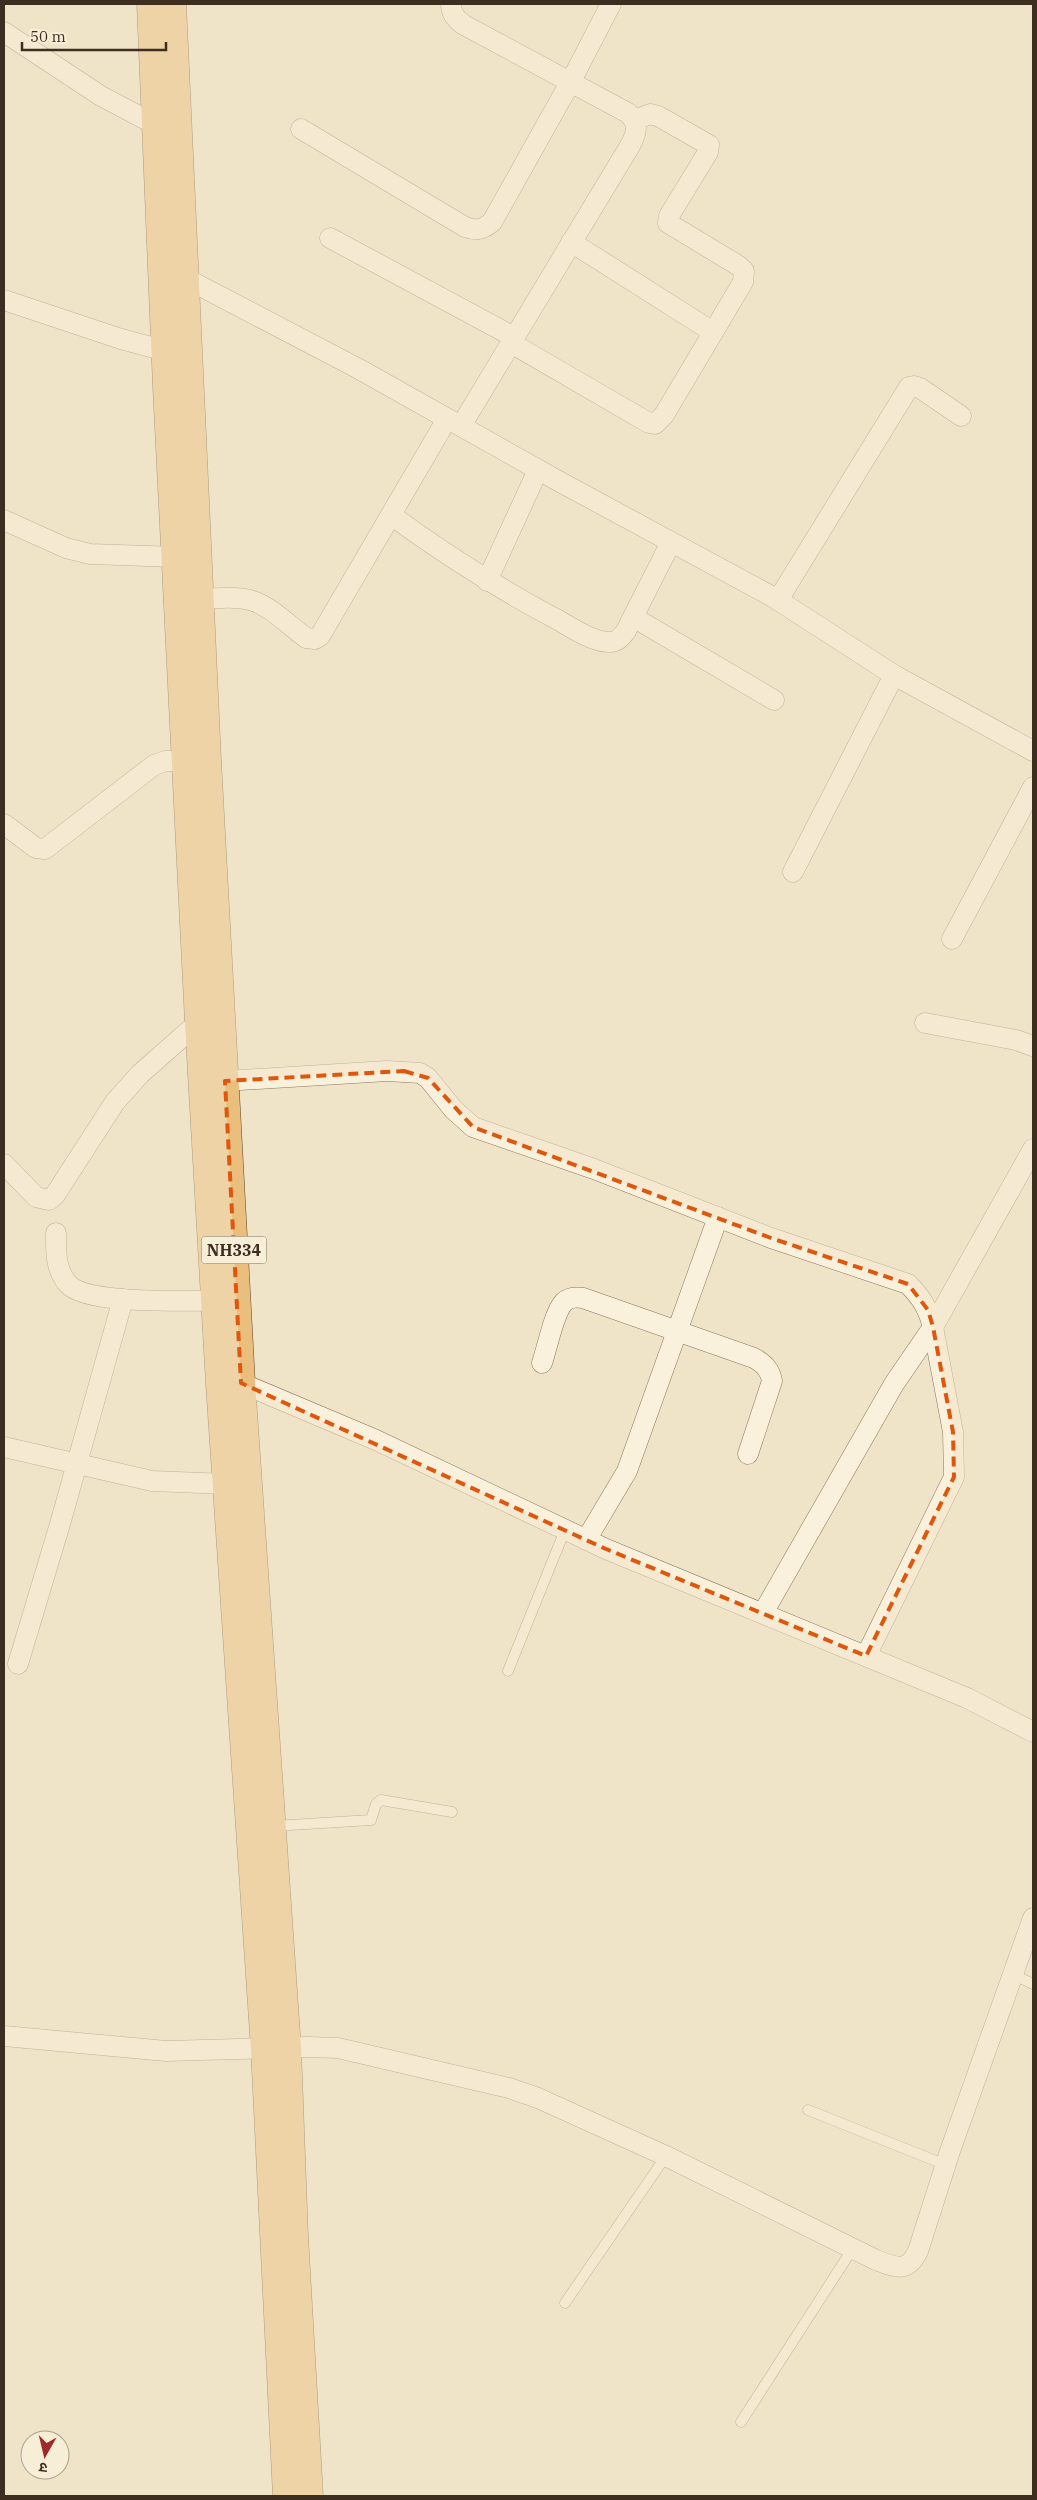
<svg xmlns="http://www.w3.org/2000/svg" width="1037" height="2500" viewBox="0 0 1037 2500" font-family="'IBM Plex Serif','Noto Sans Devanagari',serif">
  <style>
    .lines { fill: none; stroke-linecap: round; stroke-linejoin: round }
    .service-casing { stroke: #8d765c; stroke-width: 11 }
    .minor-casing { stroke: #8d765c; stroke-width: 21 }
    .trunk-casing { stroke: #5b4430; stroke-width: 29 }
    .service { stroke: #faf1dc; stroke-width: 10 }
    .minor { stroke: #faf1dc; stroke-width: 20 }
    .trunk { stroke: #eabe7c; stroke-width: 28 }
    .marked { fill: none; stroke: #df570d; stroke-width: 4; stroke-dasharray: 10 6; stroke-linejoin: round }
    .labels { text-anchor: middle; stroke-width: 5; stroke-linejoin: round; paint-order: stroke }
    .shield { fill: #f7eed8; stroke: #756857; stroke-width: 1 }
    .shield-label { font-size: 16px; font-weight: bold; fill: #3d2e20 }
  </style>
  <rect width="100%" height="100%" fill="#f0e4c8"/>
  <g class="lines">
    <g class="service-casing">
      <g id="service">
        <path d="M 508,1671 L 565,1530"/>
        <path d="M 274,1826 L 371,1820 L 376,1804 L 381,1800 L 452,1812"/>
        <path d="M 1014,1975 L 1033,1984"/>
        <path d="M 808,2110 L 946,2165"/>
        <path d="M 565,2303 L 666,2156"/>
        <path d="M 741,2422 L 853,2248"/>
      </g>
    </g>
    <g class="minor-casing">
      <g id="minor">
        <path d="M 451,4 C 451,14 456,19 464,25 L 628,113 C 639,123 637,132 631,144 L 461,426"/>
        <path d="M 4,32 L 101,96 L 156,125"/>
        <path d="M 301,129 L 465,227 C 477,231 482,230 492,222 L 571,81 L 611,4"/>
        <path d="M 330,238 L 514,337"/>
        <path d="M 571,242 L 713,332"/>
        <path d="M 185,278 L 359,369 L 562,483 L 773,597 L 894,675 L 1033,751"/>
        <path d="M 4,300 L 121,339 L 166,351"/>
        <path d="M 511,343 L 649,423 L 655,424 L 664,415 L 743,282 L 744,271 L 739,266 L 668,223 L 669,216 L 708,152 L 709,145 L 658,116 L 650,114 L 635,120"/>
        <path d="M 391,515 C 444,554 498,588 556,619 C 571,627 590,641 608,642 C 617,643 621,637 626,631 L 671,542"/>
        <path d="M 4,520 L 66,548 L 90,554 L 176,557"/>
        <path d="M 487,581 L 538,470"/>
        <path d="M 200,600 C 258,592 263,604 306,638 L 315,639 L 320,636 L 447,419"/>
        <path d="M 778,600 L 909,387 L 914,386 L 920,388 L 961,416"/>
        <path d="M 633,617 L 774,700"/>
        <path d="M 4,824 L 36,848 L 45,849 L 154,765 L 165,761 L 185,761"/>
        <path d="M 793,872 L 894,675"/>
        <path d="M 952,939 L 1033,787"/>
        <path d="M 925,1023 L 1016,1040 L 1033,1046"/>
        <path d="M 225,1081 L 387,1071 L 420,1073 L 428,1078 L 453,1109 L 473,1127 L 594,1169 L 771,1238 L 908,1284 C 921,1297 928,1308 933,1327 L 953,1432 L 954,1477 L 866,1656"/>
        <path d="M 4,1164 L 36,1197 L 49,1200 L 55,1195 L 115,1102 L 140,1074 L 199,1022"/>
        <path d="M 56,1233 C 56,1251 55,1269 68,1284 C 86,1305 185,1300 215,1301"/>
        <path d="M 542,1363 C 547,1349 554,1312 564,1302 C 569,1297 576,1297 583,1298 L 754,1358 C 764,1364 770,1369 772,1381 L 748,1454"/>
        <path d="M 241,1383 L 376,1440 L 606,1549 L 967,1698 L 1033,1732"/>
        <path d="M 4,1447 L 152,1481 L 227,1484"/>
        <path d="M 586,1540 L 627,1471 L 718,1217"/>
        <path d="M 763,1613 L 894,1384 L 933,1327 L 1033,1149"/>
        <path d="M 18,1664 L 60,1524 L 123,1299"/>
        <path d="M 4,2036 L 166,2051 L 308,2047 L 338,2048 L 509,2088 L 538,2098 L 666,2156 L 876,2260 C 895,2267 907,2274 918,2251 L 950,2151 L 1033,1918"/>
      </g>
    </g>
    <g class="trunk-casing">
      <g id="trunk">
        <path d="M 151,4 L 167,387 L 199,1022 L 220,1384 L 265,2049 L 287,2496"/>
        <path d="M 172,4 L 207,760 L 241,1383 L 287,2049 L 294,2236 L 309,2496"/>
      </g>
    </g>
    <use href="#service" class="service"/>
    <use href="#minor" class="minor"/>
    <use href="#trunk" class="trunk"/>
  </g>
  <path d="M0 0H1037V2500H0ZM 404,1071 L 428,1078 L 473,1127 L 771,1238 L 908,1284 L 928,1310 L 933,1327 L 953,1432 L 954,1477 L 866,1656 L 606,1549 L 241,1383 L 225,1081 Z" fill="#f0e4c8" fill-opacity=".55" fill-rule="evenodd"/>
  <path class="marked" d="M 404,1071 L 428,1078 L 473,1127 L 771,1238 L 908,1284 L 928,1310 L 933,1327 L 953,1432 L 954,1477 L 866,1656 L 606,1549 L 241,1383 L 225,1081 Z"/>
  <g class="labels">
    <rect class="shield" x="201.5" y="1236.5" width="65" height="27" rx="4"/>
    <g class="shield-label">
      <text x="234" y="1256">NH334</text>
    </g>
  </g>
  <rect width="1037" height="2500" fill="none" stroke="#3d2e20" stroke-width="10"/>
  <g transform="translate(45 2455) rotate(188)"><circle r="24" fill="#f7eed8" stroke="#ada18e"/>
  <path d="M0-4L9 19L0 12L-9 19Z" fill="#9e2a2b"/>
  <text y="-8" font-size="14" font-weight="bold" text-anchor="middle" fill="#3d2e20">उ</text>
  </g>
  <path d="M22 42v8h144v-8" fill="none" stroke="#3d2e20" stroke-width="2.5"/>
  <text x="30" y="42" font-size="15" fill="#3d2e20" stroke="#f7eed8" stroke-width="4" paint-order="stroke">50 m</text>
</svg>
